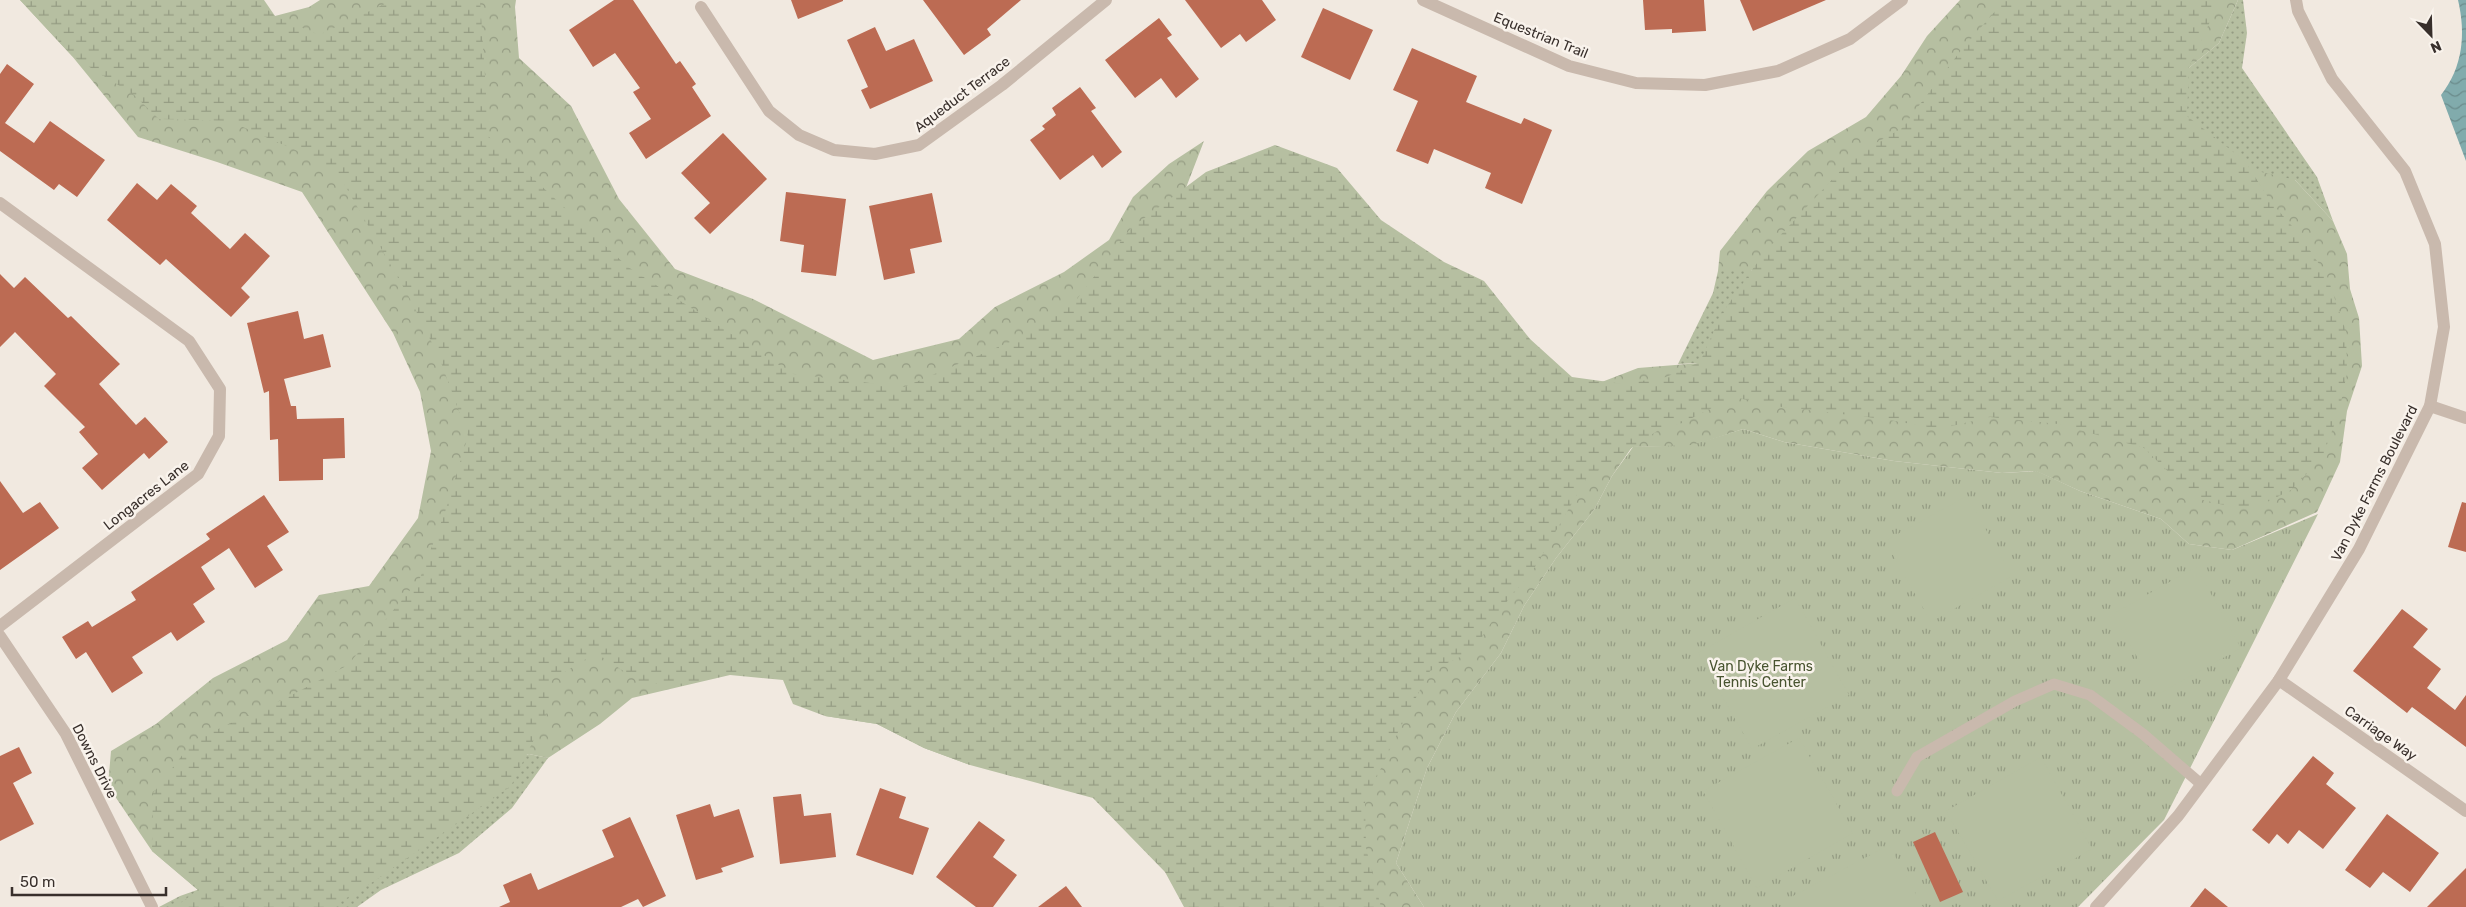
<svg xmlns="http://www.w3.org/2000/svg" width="2466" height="907" viewBox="0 0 2466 907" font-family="Rubik,sans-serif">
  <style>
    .grass { fill: url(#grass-dots) }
    .forest { fill: url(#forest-crowns) }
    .wetland { fill: url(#wetland-marsh) }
    .park { fill: url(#park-tufts) }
    .garden { fill: #b6bfa1 }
    .water { fill: url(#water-waves) }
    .building { fill: #bc6b53 }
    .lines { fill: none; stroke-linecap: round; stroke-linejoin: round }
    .service { stroke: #c9b9ad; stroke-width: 11 }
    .minor { stroke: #c9b9ad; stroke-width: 12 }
    .tertiary { stroke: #c9b9ad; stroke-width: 12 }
    .labels { text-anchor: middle; stroke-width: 5; stroke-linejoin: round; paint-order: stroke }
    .street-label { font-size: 14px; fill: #382f2b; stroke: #f9f3ec }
    .park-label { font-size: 14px; fill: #485430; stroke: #f9f3ec }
  </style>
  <defs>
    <pattern id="grass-dots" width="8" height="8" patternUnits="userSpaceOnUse" patternTransform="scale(1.25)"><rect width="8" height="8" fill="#b6bfa1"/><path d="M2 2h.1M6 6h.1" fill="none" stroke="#959c83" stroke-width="1.8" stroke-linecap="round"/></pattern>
    <pattern id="forest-crowns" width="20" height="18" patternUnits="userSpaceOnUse" patternTransform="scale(1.25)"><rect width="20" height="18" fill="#b6bfa1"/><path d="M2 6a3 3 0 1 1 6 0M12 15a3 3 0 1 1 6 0" fill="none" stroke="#959c83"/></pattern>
    <pattern id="wetland-marsh" width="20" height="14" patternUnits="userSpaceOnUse" patternTransform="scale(1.25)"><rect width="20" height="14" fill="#b6bfa1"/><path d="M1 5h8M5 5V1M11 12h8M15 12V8" fill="none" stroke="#959c83"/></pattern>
    <pattern id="park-tufts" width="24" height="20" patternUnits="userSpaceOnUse" patternTransform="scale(1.25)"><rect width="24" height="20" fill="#b6bfa1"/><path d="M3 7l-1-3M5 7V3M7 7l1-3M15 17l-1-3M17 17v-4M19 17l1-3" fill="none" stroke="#959c83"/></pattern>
    <pattern id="water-waves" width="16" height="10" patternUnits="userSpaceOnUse" patternTransform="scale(1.25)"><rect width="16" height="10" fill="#81abac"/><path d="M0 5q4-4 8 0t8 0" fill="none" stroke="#6b8c8c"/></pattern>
  </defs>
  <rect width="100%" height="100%" fill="#f1e9e0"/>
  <g class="grass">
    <path d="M 2238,0 L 2243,0 L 2247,33 L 2242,68 L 2317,177 L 2333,221 L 2295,180 L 1700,363 L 1678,364 L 1713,293 L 1718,271 L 1751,271 L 1800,247 L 2150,100 L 2219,43 Z"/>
    <path d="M 529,754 L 548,758 L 512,808 L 459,853 L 381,890 L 357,907 L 159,907 L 180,896 L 257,869 L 413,796 Z"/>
  </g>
  <g class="forest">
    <path d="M 20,0 L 264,0 L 275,16 L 309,7 L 320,0 L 516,0 L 515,7 L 519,58 L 571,106 L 619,199 L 675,269 L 753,299 L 873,360 L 959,339 L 995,307 L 1064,272 L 1109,240 L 1133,197 L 1169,164 L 1204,141 L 1167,237 L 683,686 L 632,698 L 600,724 L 548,758 L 529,754 L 413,796 L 198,890 L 152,851 L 108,786 L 111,751 L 156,724 L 213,678 L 287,640 L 319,595 L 369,586 L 418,518 L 431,451 L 420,392 L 393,333 L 302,192 L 217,162 L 138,137 L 72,56 Z"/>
    <path d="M 1960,0 L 2238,0 L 2219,43 L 2150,100 L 1800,247 L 1751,271 L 1718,271 L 1720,251 L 1767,191 L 1808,151 L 1866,117 L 1901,76 L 1927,36 Z"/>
    <path d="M 2219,162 L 2295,180 L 2333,221 L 2347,254 L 2350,289 L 2359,318 L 2362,366 L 2347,411 L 2340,462 L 2317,512 L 2232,550 L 2189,544 L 2161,519 L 2080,491 L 2036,471 L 2002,473 L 1894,461 L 1784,442 L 1743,429 L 1692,446 L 1632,447 L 1612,476 L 1594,510 L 1556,558 L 1524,606 L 1501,653 L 1456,712 L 1427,768 L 1396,863 L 1424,907 L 1207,907 L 1233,851 L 1008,738 L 970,765 L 924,748 L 877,724 L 825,716 L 838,677 L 1638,368 L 1700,363 L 1721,338 Z"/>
  </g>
  <path class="wetland" d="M 20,0 L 256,0 L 275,16 L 319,35 L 393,0 L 480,0 L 489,137 L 628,267 L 793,374 L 904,387 L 1017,339 L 1077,299 L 1131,228 L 1206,172 L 1275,145 L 1337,168 L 1381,220 L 1444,262 L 1484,281 L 1530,339 L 1572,377 L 1623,384 L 1666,377 L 1700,362 L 1721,315 L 1763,254 L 1855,155 L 1902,128 L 1962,49 L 2005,0 L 2220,0 L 2189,67 L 2187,116 L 2245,161 L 2271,202 L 2299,234 L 2327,276 L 2346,331 L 2347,373 L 2339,412 L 2322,458 L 2291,490 L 2265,503 L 2240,509 L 2195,498 L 2144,448 L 2058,424 L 1990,417 L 1939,429 L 1884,419 L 1773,406 L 1734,397 L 1682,423 L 1657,431 L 1586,479 L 1535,567 L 1496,615 L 1473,651 L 1430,671 L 1399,730 L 1365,802 L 1366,848 L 1381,907 L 1184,907 L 1165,872 L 1093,798 L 970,765 L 924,748 L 877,724 L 825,716 L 793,704 L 783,680 L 730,675 L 683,686 L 640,682 L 596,653 L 551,680 L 547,713 L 511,786 L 376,880 L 332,907 L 175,907 L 198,890 L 152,851 L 153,793 L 194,740 L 288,697 L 348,665 L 420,578 L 445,512 L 468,436 L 439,357 L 409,297 L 343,182 L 307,155 L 229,121 L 159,119 L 134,95 L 72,56 Z"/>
  <path class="park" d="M 1743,429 L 1784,442 L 1894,461 L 2002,473 L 2037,471 L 2080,491 L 2161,519 L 2189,544 L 2232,550 L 2318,514 L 2164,820 L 2078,907 L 1424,907 L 1396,863 L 1427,768 L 1456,712 L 1501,653 L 1524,606 L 1556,558 L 1594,510 L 1612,476 L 1633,447 L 1692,445 Z"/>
  <g class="garden">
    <path d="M 1967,496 L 2012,576 L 1931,622 L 1885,541 Z"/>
    <path d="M 2196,567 L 2241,648 L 2158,694 L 2113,614 Z"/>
    <path d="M 1795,598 L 1849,695 L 1752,749 L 1698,653 Z"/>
    <path d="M 1799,738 L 1853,833 L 1757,888 L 1703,791 Z"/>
    <path d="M 2041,757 L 2092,849 L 1998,901 L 1946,811 Z"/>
    <path d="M 1889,845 L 1923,907 L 1799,907 L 1793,896 Z"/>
  </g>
  <path class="water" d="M 2458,0 L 2466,0 L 2466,161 L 2441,95 C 2463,67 2466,34 2458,0 Z"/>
  <g class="building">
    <path d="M 614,0 L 633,0 L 676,64 L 680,61 L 696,84 L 692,87 L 711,116 L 646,159 L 629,133 L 651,119 L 633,92 L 640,88 L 615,53 L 593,67 L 569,30 Z"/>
    <path d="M 791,0 L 843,0 L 843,1 L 798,19 Z"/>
    <path d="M 923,0 L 1021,0 L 987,29 L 991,35 L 964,55 Z"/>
    <path d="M 1185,0 L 1262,0 L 1276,20 L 1246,42 L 1240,34 L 1221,48 Z"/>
    <path d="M 1643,0 L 1704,0 L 1706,31 L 1672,33 L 1672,29 L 1645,30 Z"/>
    <path d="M 1740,0 L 1826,0 L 1753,31 Z"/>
    <path d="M 1323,8 L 1373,30 L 1350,80 L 1301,57 Z"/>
    <path d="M 1159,18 L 1172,35 L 1167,38 L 1199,79 L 1176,98 L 1161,78 L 1135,98 L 1105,60 Z"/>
    <path d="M 875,27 L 886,51 L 914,39 L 933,81 L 870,109 L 861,90 L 868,87 L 847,40 Z"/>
    <path d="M 1412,48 L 1477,76 L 1466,102 L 1521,124 L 1524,118 L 1552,130 L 1522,204 L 1485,188 L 1491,173 L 1434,149 L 1428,164 L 1396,151 L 1418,101 L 1393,90 Z"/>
    <path d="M 7,64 L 34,84 L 5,123 L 34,143 L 50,121 L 105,160 L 77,197 L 59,184 L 54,190 L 0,151 L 0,74 Z"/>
    <path d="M 1080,87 L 1096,108 L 1091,111 L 1122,152 L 1102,168 L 1093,155 L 1060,180 L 1030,140 L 1045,129 L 1042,126 L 1056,115 L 1052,108 Z"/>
    <path d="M 723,133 L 767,179 L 710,234 L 694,218 L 710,203 L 681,173 Z"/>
    <path d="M 137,183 L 157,200 L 171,184 L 197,206 L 191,213 L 230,249 L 245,233 L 270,256 L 241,288 L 250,297 L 231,317 L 166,259 L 160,265 L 107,220 Z"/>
    <path d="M 786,192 L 846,199 L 836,276 L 801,272 L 804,245 L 780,241 Z"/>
    <path d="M 932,193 L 942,242 L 910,249 L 915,273 L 884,280 L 869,206 Z"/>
    <path d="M 0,274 L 14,288 L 25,277 L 68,318 L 71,316 L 120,364 L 99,384 L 136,425 L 145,417 L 168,442 L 149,459 L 144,453 L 102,490 L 82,468 L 98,454 L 79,432 L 85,427 L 44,386 L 56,374 L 15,332 L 0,347 Z"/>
    <path d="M 298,311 L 304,339 L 323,334 L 331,367 L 284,379 L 291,406 L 296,406 L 297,419 L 344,418 L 345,458 L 323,459 L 323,480 L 279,481 L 278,439 L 270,440 L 269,391 L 264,393 L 247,323 Z"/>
    <path d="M 0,481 L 23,513 L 40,502 L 59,528 L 0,570 Z"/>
    <path d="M 264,495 L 289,532 L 267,546 L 283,570 L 255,588 L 229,548 L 201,567 L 215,589 L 193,604 L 205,622 L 177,641 L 171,632 L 132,657 L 143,673 L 112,693 L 86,652 L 76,659 L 62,637 L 88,621 L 92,627 L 136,600 L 131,592 L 210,539 L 206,534 Z"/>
    <path d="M 2462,502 L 2466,503 L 2466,552 L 2448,547 Z"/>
    <path d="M 2402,609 L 2428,629 L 2413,647 L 2441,669 L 2427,688 L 2455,710 L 2466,695 L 2466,747 L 2412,707 L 2407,713 L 2353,671 Z"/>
    <path d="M 19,747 L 32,773 L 13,783 L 34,824 L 0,841 L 0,756 Z"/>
    <path d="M 2313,756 L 2334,773 L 2326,784 L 2356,808 L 2323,849 L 2299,830 L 2288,844 L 2277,834 L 2269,844 L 2252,830 Z"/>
    <path d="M 880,788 L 906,797 L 899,818 L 929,828 L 913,875 L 856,855 Z"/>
    <path d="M 801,794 L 804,816 L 831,813 L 836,857 L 780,864 L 773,797 Z"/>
    <path d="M 710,804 L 714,817 L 739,809 L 754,857 L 721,868 L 723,872 L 696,880 L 676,815 Z"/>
    <path d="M 2387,814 L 2439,853 L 2410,892 L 2383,872 L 2370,888 L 2345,870 Z"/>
    <path d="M 630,817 L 666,896 L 643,907 L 638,899 L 621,907 L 499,907 L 510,902 L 503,885 L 531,873 L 538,890 L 614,857 L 602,830 Z"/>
    <path d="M 979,821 L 1005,840 L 993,857 L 1017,875 L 993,907 L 976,907 L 936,877 Z"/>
    <path d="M 1935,832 L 1963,892 L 1940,902 L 1913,842 Z"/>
    <path d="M 2466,868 L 2466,907 L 2427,907 Z"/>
    <path d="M 1066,886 L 1082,907 L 1038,907 Z"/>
    <path d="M 2205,888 L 2228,907 L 2190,907 Z"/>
  </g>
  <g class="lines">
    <path class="service" d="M 1897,791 L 1917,757 L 2015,701 L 2054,684 L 2090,695 L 2143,734 L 2201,784"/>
    <g class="minor">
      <path d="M 1423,0 L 1569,66 L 1636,83 L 1705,85 L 1778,71 L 1850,39 L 1902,0"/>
      <path d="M 701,7 L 769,111 L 799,135 L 834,150 L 875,154 L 919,145 L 1002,85 L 1106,0"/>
      <path d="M 0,203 L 189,341 L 220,389 L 219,436 L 198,474 L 0,626"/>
      <path d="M 2430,406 L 2466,418"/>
      <path d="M 0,636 L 66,734 L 152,907"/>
      <path d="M 2279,680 L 2466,811"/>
    </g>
    <path class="tertiary" d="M 2096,907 L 2178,816 L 2279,680 L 2359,549 L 2430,406 L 2444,327 L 2435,244 L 2405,171 L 2332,79 L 2298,11 L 2296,0"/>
  </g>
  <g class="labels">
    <g class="street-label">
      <text transform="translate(1541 35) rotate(22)" y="5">Equestrian Trail</text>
      <text transform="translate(962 94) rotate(-37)" y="5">Aqueduct Terrace</text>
      <text transform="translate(2374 483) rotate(-63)" y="5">Van Dyke Farms Boulevard</text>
      <text transform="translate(146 495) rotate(-38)" y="5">Longacres Lane</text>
      <text transform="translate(2381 733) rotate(35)" y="5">Carriage Way</text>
      <text transform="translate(95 761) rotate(63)" y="5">Downs Drive</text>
    </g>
    <g class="park-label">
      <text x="1761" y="671">Van Dyke Farms<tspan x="1761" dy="16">Tennis Center</tspan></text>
    </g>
  </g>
  <g transform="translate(2431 35) rotate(157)" stroke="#f9f3ec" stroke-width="4" paint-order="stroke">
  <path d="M0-4L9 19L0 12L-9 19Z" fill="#382f2b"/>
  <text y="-8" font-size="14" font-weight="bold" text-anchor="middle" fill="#382f2b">N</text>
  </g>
  <path d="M12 887v8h154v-8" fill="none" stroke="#382f2b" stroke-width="2.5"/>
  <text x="20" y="887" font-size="15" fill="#382f2b" stroke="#f9f3ec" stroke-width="4" paint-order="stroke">50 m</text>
</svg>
